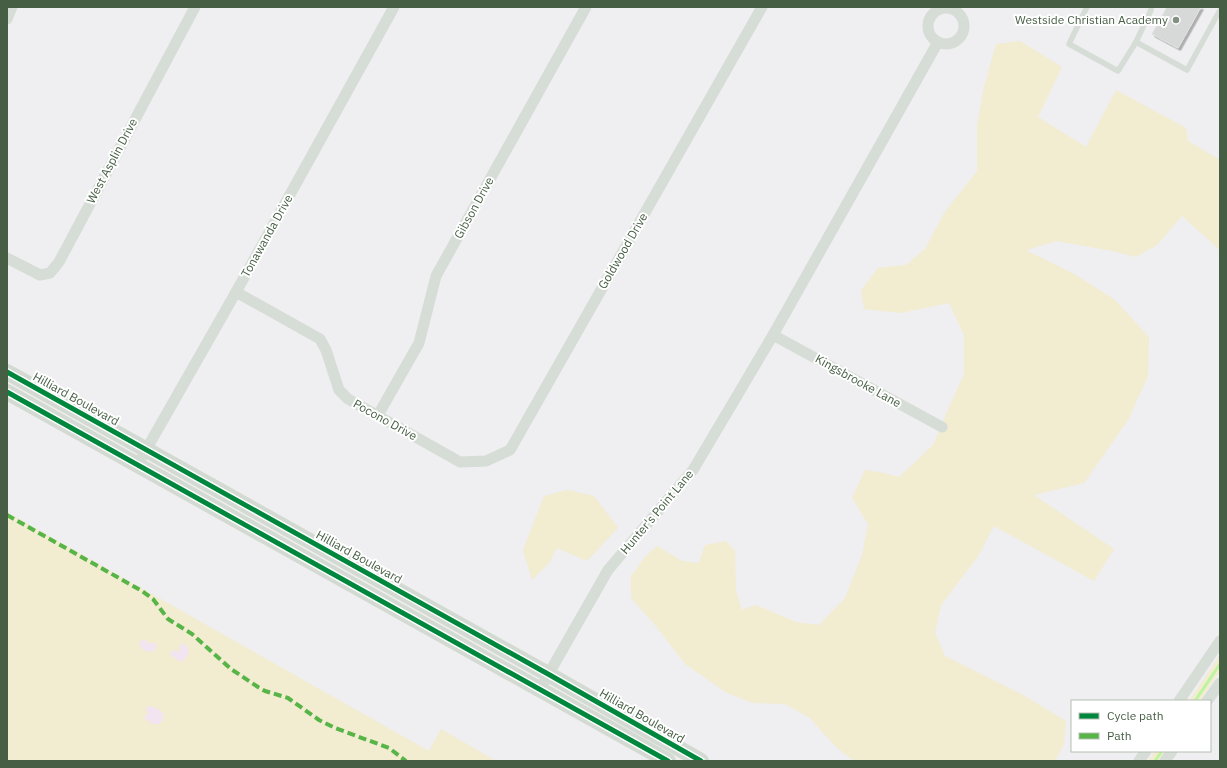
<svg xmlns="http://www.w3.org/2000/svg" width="1227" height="768" viewBox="0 0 1227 768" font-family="'IBM Plex Sans',sans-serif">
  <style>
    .green { fill: #f2ecd0 }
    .sand { fill: #f2e4f1 }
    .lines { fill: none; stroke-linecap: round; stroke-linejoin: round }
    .stream { stroke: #bdf4a0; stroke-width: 3 }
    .building { fill: #d6d9d7; stroke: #e0e1e1; filter: url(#shadow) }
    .service { stroke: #d6dcd6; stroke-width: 5.5 }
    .minor { stroke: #d6dcd6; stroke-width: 11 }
    .secondary { stroke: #d3dad2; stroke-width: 16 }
    .quiet { stroke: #57b447; stroke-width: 4; stroke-dasharray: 8 4; stroke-linecap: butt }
    .cycleway-casing { stroke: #fff; stroke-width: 8 }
    .cycleway { stroke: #00873e; stroke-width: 5 }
    .poi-dot { fill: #819080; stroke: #fff; stroke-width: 1.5 }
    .labels { text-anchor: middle; stroke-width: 4; stroke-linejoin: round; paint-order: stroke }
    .poi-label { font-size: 12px; fill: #465e44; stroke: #fff; text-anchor: end }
    .street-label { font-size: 12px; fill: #465e44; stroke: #fff }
  </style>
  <defs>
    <filter id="shadow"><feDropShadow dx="2.5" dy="2.5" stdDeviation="0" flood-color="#0004"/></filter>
  </defs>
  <rect width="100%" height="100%" fill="#efeef0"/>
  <g class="green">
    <path d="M 1020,41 L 1062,67 L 1038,117 L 1086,147 L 1116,90 L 1186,128 L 1188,141 L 1220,160 L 1220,250 L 1182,216 L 1157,245 L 1136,257 L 1112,251 L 1057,241 L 1026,250 L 1076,275 L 1115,300 L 1149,337 L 1148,376 L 1128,420 L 1084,483 L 1034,495 L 1114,549 L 1094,581 L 994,526 L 977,558 L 941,605 L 935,633 L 945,656 L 1023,695 L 1066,721 L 1064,744 L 1055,761 L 854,761 L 835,746 L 810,718 L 785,704 L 753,703 L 727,693 L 685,664 L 655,625 L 631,598 L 631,576 L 645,557 L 657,546 L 682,561 L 699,563 L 705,545 L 726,541 L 735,551 L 736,591 L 742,610 L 756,605 L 796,622 L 819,625 L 845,598 L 862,555 L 868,524 L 852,498 L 865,470 L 884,473 L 899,477 L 933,445 L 937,436 L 942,427 L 946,414 L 964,374 L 964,335 L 949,303 L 901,313 L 864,309 L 861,290 L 878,268 L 906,265 L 925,249 L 944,213 L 977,171 L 977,126 L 984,87 L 996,44 Z"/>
    <path d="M 567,490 L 594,496 L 618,528 L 587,561 L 557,548 L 550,562 L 532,580 L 523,550 L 544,496 Z"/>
    <path d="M 7,512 L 429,751 L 441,729 L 496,761 L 7,761 Z"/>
    <path d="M 1220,655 L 1220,671 L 1200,701 L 1189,701 Z"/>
    <path d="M 1155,751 L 1167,751 L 1160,761 L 1148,761 Z"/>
  </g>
  <g class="sand">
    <path d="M 142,640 L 146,640 L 147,643 L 155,643 L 157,645 L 156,649 L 151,652 L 144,650 L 139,645 L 140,642 Z"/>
    <path d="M 183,644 L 187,646 L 189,653 L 183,661 C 179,662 172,657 170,653 L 173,650 L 179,652 L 180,645 Z"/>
    <path d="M 149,706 L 156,708 L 163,713 L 163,720 L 159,724 L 153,724 L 145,719 L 145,716 L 148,714 L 146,709 Z"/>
  </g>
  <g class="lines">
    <g class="stream">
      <path d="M 1195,701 L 1220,664"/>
      <path d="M 1155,761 L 1162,751"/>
    </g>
  </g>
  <path class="building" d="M 1167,7 L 1201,7 L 1178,48 L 1152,34 Z"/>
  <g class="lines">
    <g class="service">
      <path d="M 1087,7 L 1069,44 L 1118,71 L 1136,42 L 1187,70 L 1220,10"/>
      <path d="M 1136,42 L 1151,10 L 1151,7"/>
    </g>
    <g class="minor">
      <circle cx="946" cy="26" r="18"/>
      <path d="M 7,19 L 12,7"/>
      <path d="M 7,258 L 40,275 L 50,273 L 59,262 L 195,7"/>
      <path d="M 236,292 L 320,339 L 326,350 L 339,390 L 348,399 L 460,462 L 486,461 L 510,450 L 762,7"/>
      <path d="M 773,335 L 942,427"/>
      <path d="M 378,415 L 419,343 L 436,276 L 586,7"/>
      <path d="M 138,464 L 236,292 L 394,7"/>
      <path d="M 540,689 L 608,570 L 693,470 L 773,335 L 938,42"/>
      <path d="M 1179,701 L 1220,641"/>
      <path d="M 1207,701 L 1220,683"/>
      <path d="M 1139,761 L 1146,751"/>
      <path d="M 1165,761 L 1172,751"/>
    </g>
    <g class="secondary">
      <path d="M 7,372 L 548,674 L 701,761"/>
      <path d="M 7,392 L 668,761"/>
    </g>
    <path class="quiet" d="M 7,515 L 142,591 L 153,599 L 168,619 L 192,634 L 231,669 L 258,687 L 265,691 L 288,698 L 319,720 L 335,728 L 389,748 L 406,761"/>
    <g class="cycleway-casing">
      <g id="cycleway">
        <path d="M 7,372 L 548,674 L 701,761"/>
        <path d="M 7,392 L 668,761"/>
      </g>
    </g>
    <use href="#cycleway" class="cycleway"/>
  </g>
  <circle class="poi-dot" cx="1176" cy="20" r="4"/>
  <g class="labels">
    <g class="poi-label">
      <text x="1168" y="24">Westside Christian Academy</text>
    </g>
    <g class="street-label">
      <text transform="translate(112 161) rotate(-62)" y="4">West Asplin Drive</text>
      <text transform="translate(474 208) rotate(-61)" y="4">Gibson Drive</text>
      <text transform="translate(267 236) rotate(-61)" y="4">Tonawanda Drive</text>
      <text transform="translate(623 251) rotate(-60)" y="4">Goldwood Drive</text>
      <text transform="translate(858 381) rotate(29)" y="4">Kingsbrooke Lane</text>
      <text transform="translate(76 399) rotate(29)" y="4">Hilliard Boulevard</text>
      <text transform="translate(385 420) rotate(29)" y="4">Pocono Drive</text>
      <text transform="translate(657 512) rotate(-50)" y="4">Hunter's Point Lane</text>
      <text transform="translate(359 557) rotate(29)" y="4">Hilliard Boulevard</text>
      <text transform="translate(642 716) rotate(30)" y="4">Hilliard Boulevard</text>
    </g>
  </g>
  <rect width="1227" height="768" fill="none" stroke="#465e44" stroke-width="16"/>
  <rect x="1071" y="700" width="140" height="52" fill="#ffffff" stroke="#b5bfb4"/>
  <rect x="1079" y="713" width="20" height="6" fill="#00873e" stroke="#b5bfb4"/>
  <text x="1107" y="720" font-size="12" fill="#465e44">Cycle path</text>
  <rect x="1079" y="733" width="20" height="6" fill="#57b447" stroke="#b5bfb4"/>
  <text x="1107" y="740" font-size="12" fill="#465e44">Path</text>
</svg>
